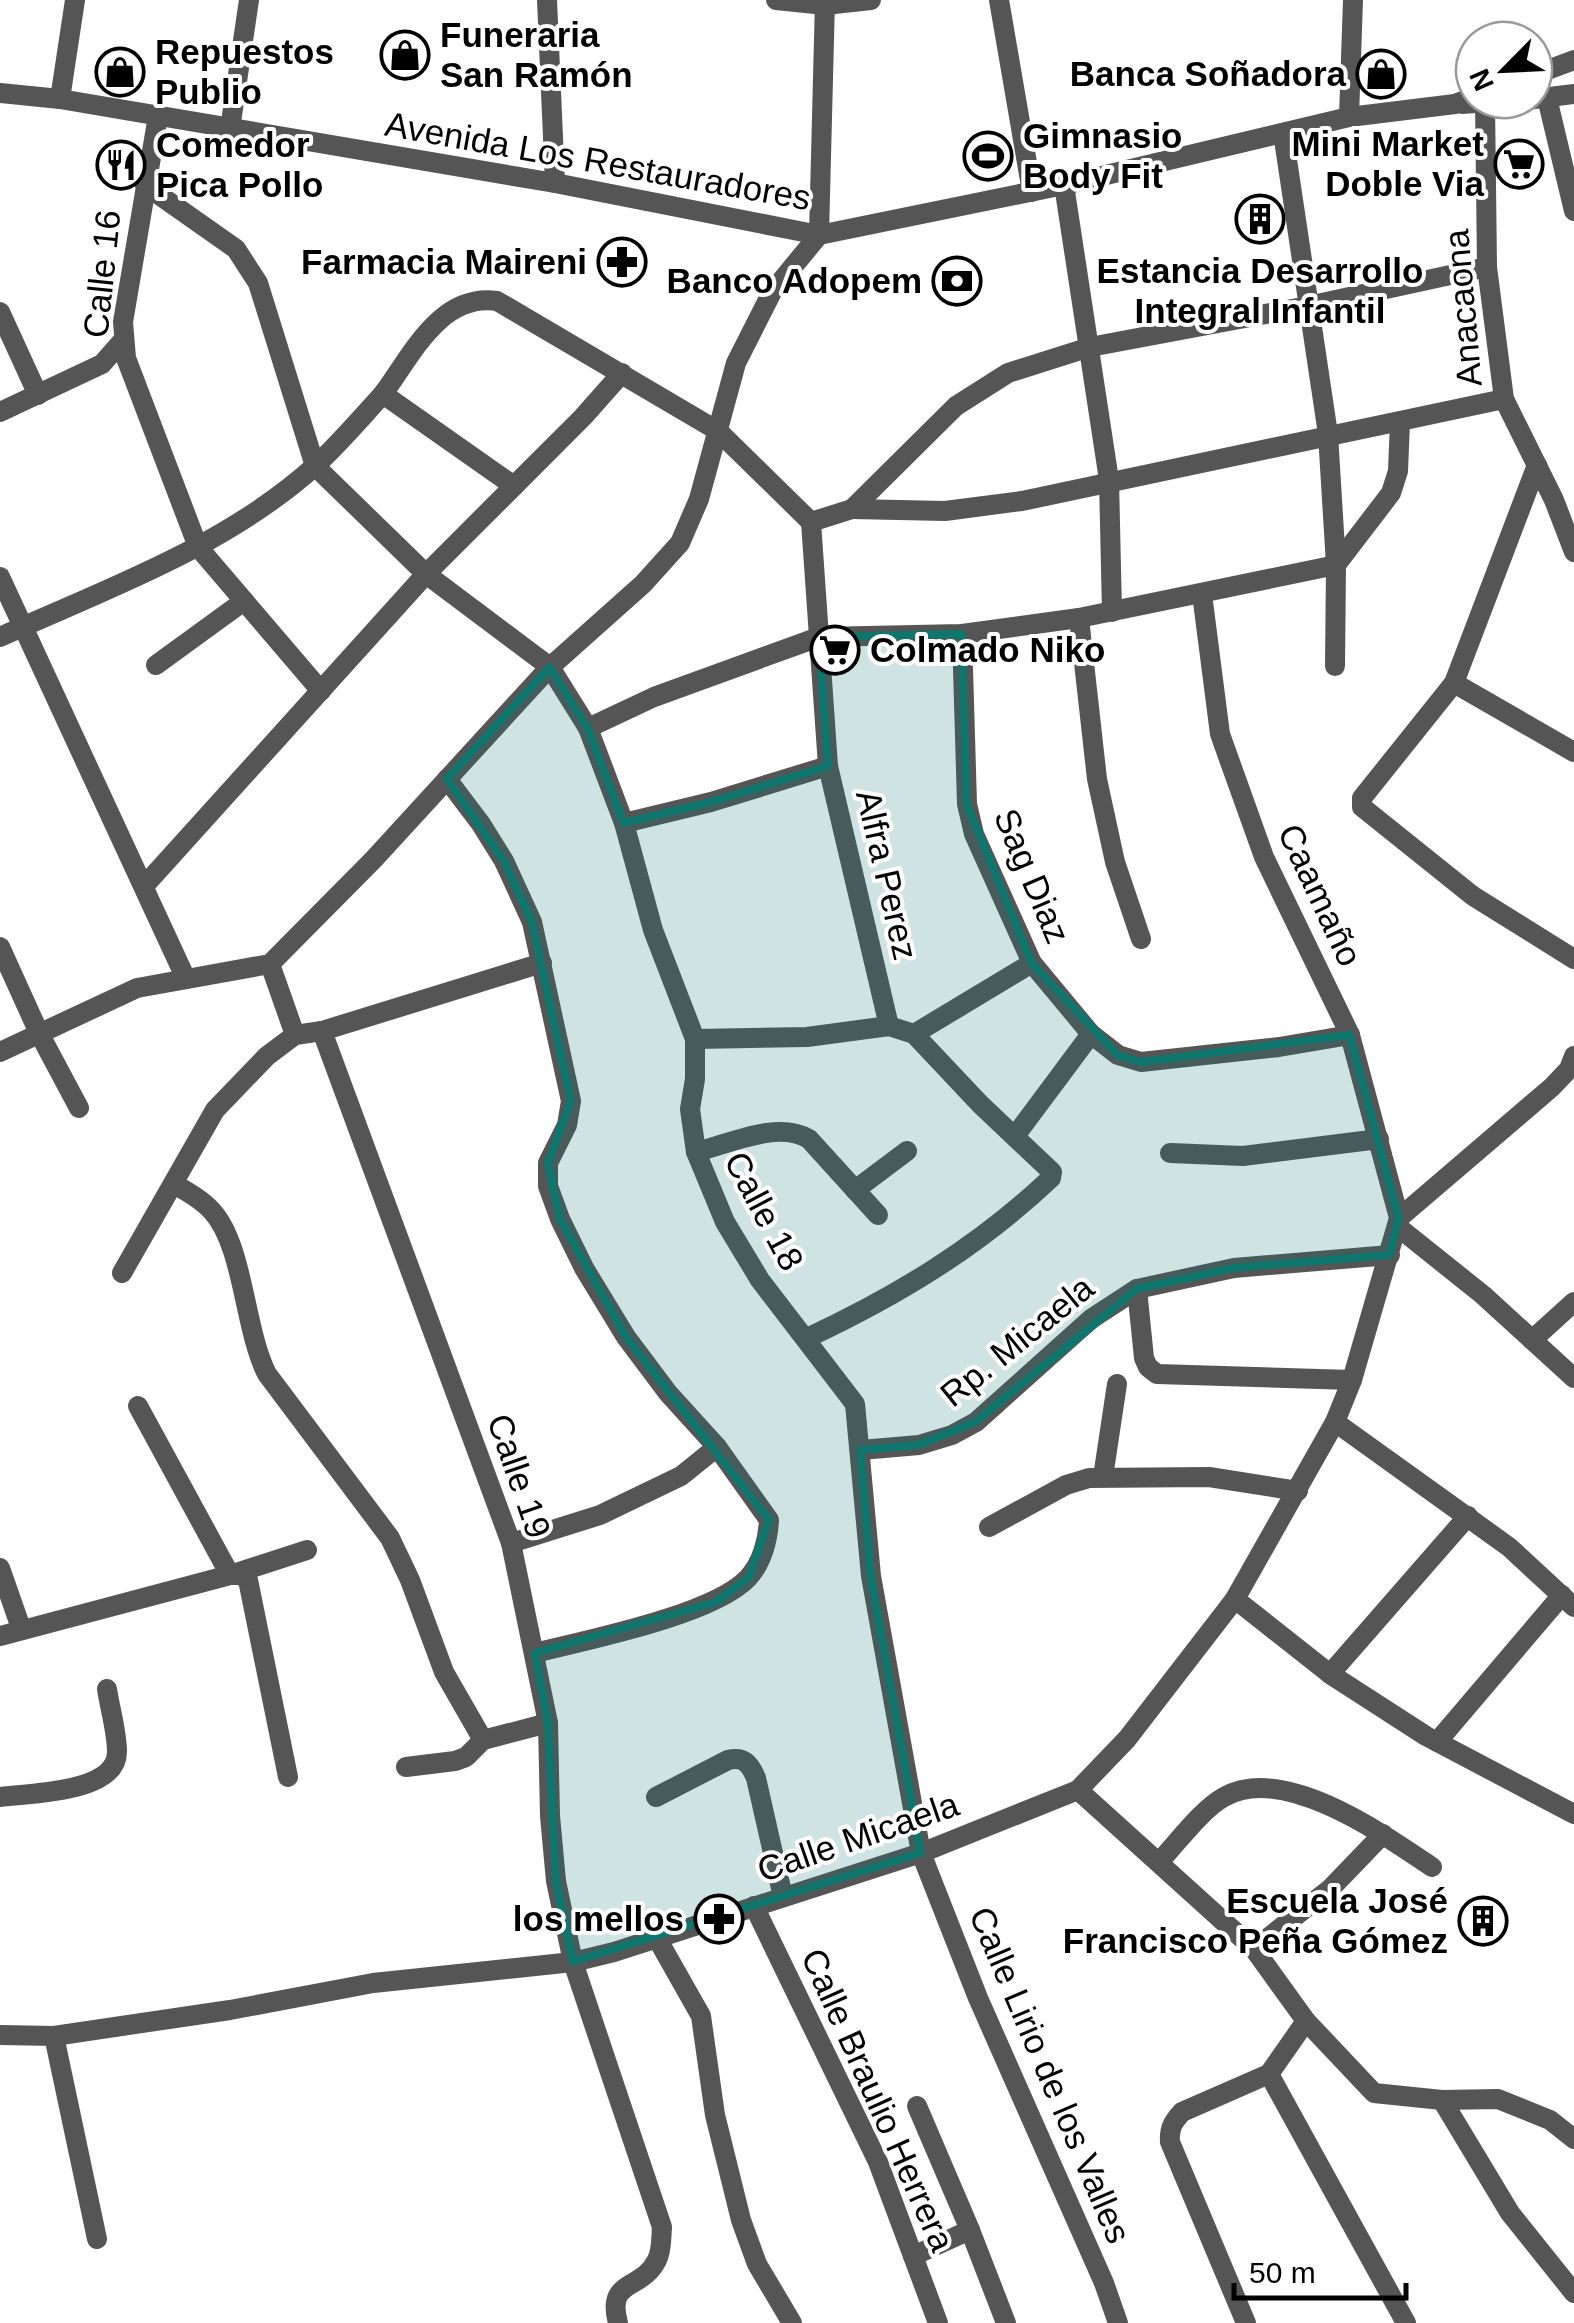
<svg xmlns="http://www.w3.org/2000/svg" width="1574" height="2323" viewBox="0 0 1574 2323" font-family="Arial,sans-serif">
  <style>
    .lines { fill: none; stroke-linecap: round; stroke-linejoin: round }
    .minor { stroke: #555; stroke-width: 20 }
    .tertiary { stroke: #555; stroke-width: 20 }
    .marked { fill: #0f766e; fill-opacity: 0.2; stroke: #0f766e; stroke-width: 8; stroke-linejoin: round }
    .labels { text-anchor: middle; stroke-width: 8; stroke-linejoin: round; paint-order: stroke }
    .poi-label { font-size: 35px; font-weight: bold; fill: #000; stroke: #fff; text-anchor: end }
    .street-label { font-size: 35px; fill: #000; stroke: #fff }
  </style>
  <rect width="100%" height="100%" fill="#fff"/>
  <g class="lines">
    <g class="minor">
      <path d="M 547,0 L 555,183"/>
      <path d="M 776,0 L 825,5 L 871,0"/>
      <path d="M 999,0 L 1032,192"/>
      <path d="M 1547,98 L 1574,211"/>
      <path d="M 60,99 L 75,0"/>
      <path d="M 1485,102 L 1487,267 L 1504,399 L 1554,500 L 1574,552"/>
      <path d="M 158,116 L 123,322 L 126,358 L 198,547 L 321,691"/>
      <path d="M 1349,117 L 1353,0"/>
      <path d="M 230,129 L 249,0"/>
      <path d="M 1283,133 L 1328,434 L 1336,565 L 1335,666"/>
      <path d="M 145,185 L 236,249 L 258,283 L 315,466 L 426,574 L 550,667 L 588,728 L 624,823 L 653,930 L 695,1039 L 695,1079 L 690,1109 L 696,1152 L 725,1222 L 760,1280 L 855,1404 L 871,1576 L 921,1853 L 978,1998 L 1104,2283 L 1118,2323"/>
      <path d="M 1064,185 L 1109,480 L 1112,612"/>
      <path d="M 0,312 L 38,395"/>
      <path d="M 383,394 C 412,355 440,293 497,301 L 718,431 L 811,522"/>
      <path d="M 0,412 L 102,364 L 124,339"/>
      <path d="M 1537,465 L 1454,683 L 1362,798 L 1362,807 L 1473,896 L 1574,959"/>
      <path d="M 852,509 L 945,511 L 1022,501 L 1504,399"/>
      <path d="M 811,522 L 852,509 L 956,406 L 1008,373 L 1090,347 L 1308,306 L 1487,267"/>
      <path d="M 811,522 L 828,766 L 889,1026"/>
      <path d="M 0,577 L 186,979"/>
      <path d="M 1079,618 L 1097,779 L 1115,862 L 1141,939"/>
      <path d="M 962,634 L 967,804 L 974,834 L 1032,963 L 1091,1034 L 1118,1055 L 1141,1062 L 1279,1047 L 1350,1035"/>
      <path d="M 0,637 C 108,588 225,547 315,466 C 339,444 361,418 383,394 L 514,486"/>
      <path d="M 156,665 L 244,601"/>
      <path d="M 1454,683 L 1574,752"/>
      <path d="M 588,728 L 654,697 L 819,637 L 962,634 L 1079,618 L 1336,565 L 1391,493 L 1398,471 L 1400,422"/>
      <path d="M 447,779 L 481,824 L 504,861 L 532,922 L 571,1101 L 567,1125 L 548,1163 L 548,1186 L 560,1219 L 584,1268 L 626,1337 L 668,1393 L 717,1447 L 769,1520 C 768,1540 762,1563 748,1578 C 713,1615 587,1640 535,1653"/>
      <path d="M 624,823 L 711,802 L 828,766"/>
      <path d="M 145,885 L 426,574 L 583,417 L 622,373"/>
      <path d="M 0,947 L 39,1033 L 79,1108"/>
      <path d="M 270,964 L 295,1035"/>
      <path d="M 322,1031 L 511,1543 L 548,1723 L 550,1816 L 556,1881 L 573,1962 L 662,2227 C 661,2238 662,2250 657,2260 C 641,2292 606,2278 618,2323"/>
      <path d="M 914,1034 L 1032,963"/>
      <path d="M 695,1039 L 807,1037 L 889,1026 L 914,1034 L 980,1104 L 1052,1172 L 1051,1178 C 978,1247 897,1296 807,1338"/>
      <path d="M 0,1052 L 137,988 L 270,964 L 374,859 L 550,667 L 643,584 L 680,543 L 699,499 L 736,363 L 772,292 L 819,235 L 825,0"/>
      <path d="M 1015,1136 L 1091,1034"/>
      <path d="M 696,1152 C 729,1144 778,1120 809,1139 L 878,1215"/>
      <path d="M 1170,1153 L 1243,1156 L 1379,1139"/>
      <path d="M 174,1184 C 188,1192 202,1200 212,1211 C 244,1246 244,1329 267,1374 L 390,1538 L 410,1580 L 444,1672 L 483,1740"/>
      <path d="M 855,1190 L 907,1151"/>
      <path d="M 1399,1218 L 1552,1087 L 1569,1069 L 1574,1056"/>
      <path d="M 1398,1227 L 1483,1295 L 1574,1378"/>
      <path d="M 122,1273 L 215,1110 L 267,1056 L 295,1035 L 322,1031 L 542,963"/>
      <path d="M 1137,1289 L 1144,1358 L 1148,1367 L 1157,1374 L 1352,1380"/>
      <path d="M 1532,1340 L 1574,1302"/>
      <path d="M 138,1406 L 230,1575 L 241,1575 L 248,1580 L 288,1777"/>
      <path d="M 1335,1422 L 1509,1547 L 1574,1607"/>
      <path d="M 861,1450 L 919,1445 L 952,1435 L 976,1422 L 1091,1319 L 1137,1289 L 1234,1268 L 1390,1255"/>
      <path d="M 1103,1477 L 1117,1384"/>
      <path d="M 989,1527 L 1066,1485 L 1089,1478 L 1209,1477 L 1298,1491"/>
      <path d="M 511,1543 L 600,1515 L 681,1476 L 717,1447"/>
      <path d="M 0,1568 L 21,1628"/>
      <path d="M 1235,1599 L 1330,1674 L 1426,1736 L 1574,1814"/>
      <path d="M 0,1636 L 230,1575 L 307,1550"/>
      <path d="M 1330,1674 L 1468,1516"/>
      <path d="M 1437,1742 L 1562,1595"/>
      <path d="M 406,1767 L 455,1761 L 466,1757 L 483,1740 L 548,1723"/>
      <path d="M 1078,1790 L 1254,1949 L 1306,2021 L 1374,2093 L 1442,2100 L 1498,2099 L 1550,2120 L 1574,2139"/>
      <path d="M 0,1797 C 30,1793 117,1793 117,1752 C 117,1732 110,1709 107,1689"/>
      <path d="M 656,1797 L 728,1760 C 744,1756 750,1764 756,1778 L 783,1897"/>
      <path d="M 1159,1862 C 1177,1843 1202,1809 1224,1797 C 1283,1763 1383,1834 1432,1867"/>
      <path d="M 754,1906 L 878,2162 L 938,2323"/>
      <path d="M 658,1940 L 701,2016 L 715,2115 L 741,2220 L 757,2264 L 792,2323"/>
      <path d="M 1254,1949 L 1331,1888 L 1383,1834"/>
      <path d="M 0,2035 L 54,2036 L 230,2010 L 373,1983 L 573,1962 L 614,1952 L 921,1853 L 1078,1790 L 1127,1739 L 1235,1599 L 1335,1422 L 1352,1380 L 1399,1218 L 1350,1035 L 1264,857 L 1220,734 L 1202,594"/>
      <path d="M 54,2036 L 97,2239"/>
      <path d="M 1269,2074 L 1306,2021"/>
      <path d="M 1442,2100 L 1510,2213 L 1574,2293"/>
      <path d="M 970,2230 L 1006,2323"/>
      <path d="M 913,2256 L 970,2230 L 917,2106"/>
      <path d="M 1246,2323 L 1170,2142 C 1169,2128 1173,2122 1182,2112 L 1269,2074 L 1406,2323"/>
    </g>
    <g class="tertiary">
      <path d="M 1534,75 L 1574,60"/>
      <path d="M 0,93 L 60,99 L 555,183 L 819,235 L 1064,185 L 1349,117 L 1455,104 L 1474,97"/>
      <path d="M 1534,99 L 1574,94"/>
      <path d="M 1462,104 L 1516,100"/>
    </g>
  </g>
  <path class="marked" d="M 962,634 L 967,804 L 1032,963 L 1118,1055 L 1141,1062 L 1350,1035 L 1399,1218 L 1390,1255 L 1234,1268 L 1137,1289 L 976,1422 L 919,1445 L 861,1450 L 871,1576 L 921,1853 L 573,1962 L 556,1881 L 548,1723 L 535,1653 L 716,1602 L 749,1577 L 769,1520 L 626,1337 L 560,1219 L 548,1163 L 571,1101 L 532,922 L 504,861 L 447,779 L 550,667 L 588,728 L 624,823 L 711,802 L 828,766 L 819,637 Z"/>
  <defs>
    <g id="shop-ring" transform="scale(2.5)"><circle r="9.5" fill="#fff" stroke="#000" stroke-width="1.5"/><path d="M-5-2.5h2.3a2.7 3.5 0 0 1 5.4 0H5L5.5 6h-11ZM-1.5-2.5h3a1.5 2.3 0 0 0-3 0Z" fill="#000"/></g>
    <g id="stadium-ring" transform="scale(2.5)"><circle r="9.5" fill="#fff" stroke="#000" stroke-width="1.5"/><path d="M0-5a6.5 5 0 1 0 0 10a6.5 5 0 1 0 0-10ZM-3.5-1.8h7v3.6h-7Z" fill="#000"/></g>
    <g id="supermarket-ring" transform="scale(2.5)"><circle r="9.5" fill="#fff" stroke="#000" stroke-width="1.5"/><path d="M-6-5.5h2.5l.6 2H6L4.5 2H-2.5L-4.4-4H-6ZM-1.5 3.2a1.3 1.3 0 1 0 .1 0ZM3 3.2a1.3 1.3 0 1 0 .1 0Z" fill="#000"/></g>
    <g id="restaurant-ring" transform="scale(2.5)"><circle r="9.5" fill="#fff" stroke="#000" stroke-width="1.5"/><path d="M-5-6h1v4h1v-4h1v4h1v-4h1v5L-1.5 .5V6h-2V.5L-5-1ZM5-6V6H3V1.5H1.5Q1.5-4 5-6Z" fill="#000"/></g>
    <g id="building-ring" transform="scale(2.5)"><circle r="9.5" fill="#fff" stroke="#000" stroke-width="1.5"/><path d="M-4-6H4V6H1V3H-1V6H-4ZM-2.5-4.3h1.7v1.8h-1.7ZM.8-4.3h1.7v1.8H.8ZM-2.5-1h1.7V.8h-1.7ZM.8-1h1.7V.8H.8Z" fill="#000"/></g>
    <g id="pharmacy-ring" transform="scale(2.5)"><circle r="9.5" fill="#fff" stroke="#000" stroke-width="1.5"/><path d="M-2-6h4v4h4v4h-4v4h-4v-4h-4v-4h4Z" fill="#000"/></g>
    <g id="bank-ring" transform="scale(2.5)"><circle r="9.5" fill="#fff" stroke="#000" stroke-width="1.5"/><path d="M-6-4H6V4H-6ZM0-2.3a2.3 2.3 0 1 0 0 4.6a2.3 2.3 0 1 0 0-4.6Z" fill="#000"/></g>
  </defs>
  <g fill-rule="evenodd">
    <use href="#shop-ring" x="405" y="55"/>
    <use href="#shop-ring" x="120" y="72"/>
    <use href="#shop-ring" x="1381" y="74"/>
    <use href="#stadium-ring" x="988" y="156"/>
    <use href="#supermarket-ring" x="1519" y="164"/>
    <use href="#restaurant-ring" x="121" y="165"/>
    <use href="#building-ring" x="1260" y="219"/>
    <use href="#pharmacy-ring" x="622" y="262"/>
    <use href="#bank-ring" x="957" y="281"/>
    <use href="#supermarket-ring" x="835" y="650"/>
    <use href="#pharmacy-ring" x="719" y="1919"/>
    <use href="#building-ring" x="1483" y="1921"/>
  </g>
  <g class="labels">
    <g class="poi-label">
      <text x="440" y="47" text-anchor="start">Funeraria<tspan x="440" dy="40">San Ramón</tspan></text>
      <text x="155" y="64" text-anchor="start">Repuestos<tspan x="155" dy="40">Publio</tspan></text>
      <text x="1346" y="86">Banca Soñadora</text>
      <text x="1023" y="148" text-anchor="start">Gimnasio<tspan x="1023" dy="40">Body Fit</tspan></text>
      <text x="1484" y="156">Mini Market<tspan x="1484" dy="40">Doble Via</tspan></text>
      <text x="156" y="157" text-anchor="start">Comedor<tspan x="156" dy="40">Pica Pollo</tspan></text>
      <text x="587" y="274">Farmacia Maireni</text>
      <text x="1260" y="283" text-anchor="middle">Estancia Desarrollo<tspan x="1260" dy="40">Integral Infantil</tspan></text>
      <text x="922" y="293">Banco Adopem</text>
      <text x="870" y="662" text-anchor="start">Colmado Niko</text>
      <text x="1448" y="1913">Escuela José<tspan x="1448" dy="40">Francisco Peña Gómez</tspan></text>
      <text x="684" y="1931">los mellos</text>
    </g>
    <g class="street-label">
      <text transform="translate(598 161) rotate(10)" y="12">Avenida Los Restauradores</text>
      <text transform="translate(102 274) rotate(-84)" y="12">Calle 16</text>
      <text transform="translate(1463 308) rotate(-95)" y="12">Anacaona</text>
      <text transform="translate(887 875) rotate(77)" y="12">Alfra Perez</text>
      <text transform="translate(1032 876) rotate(67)" y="12">Sag Diaz</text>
      <text transform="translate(1320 895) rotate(65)" y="12">Caamaño</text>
      <text transform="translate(764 1211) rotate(62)" y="12">Calle 18</text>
      <text transform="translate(1017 1341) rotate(-39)" y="12">Rp. Micaela</text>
      <text transform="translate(519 1476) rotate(71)" y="12">Calle 19</text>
      <text transform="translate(858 1837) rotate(-19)" y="12">Calle Micaela</text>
      <text transform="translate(1050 2075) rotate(67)" y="12">Calle Lirio de los Valles</text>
      <text transform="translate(878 2100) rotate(66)" y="12">Calle Braulio Herrera</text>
    </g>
  </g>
  <g transform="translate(1504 70) rotate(246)"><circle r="48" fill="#ffffff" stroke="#999999" stroke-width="2.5"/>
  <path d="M0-8L18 38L0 25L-18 38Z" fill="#000000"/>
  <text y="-15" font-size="28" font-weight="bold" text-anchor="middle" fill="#000000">N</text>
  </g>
  <path d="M1234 2283v15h172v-15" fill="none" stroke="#000000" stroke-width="5"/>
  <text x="1249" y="2283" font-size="30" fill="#000000" stroke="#ffffff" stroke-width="8" paint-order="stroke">50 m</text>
</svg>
